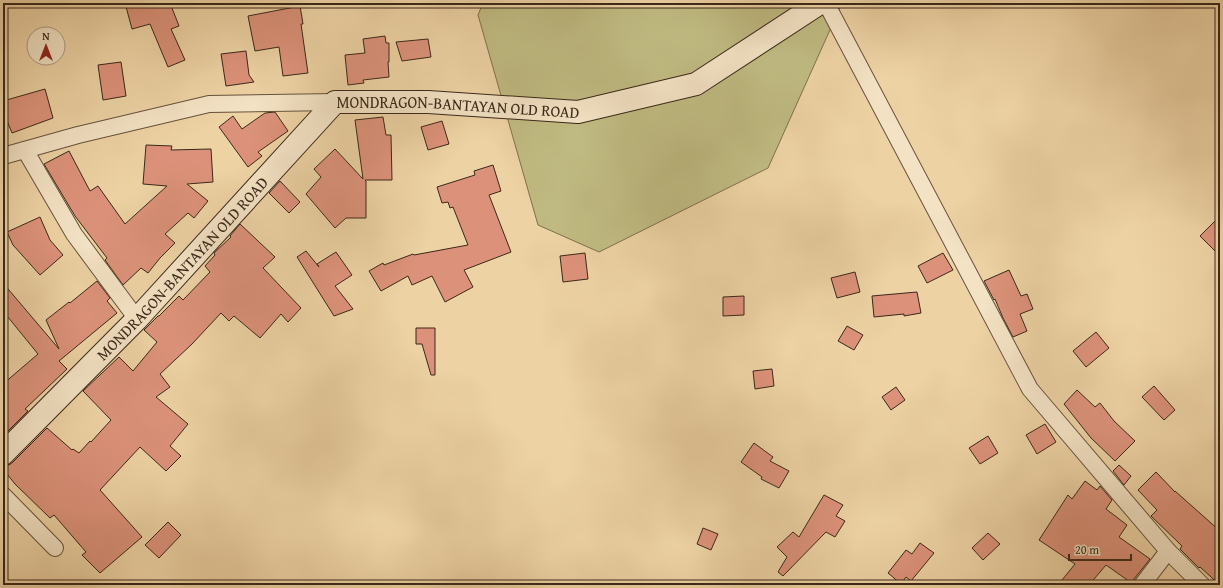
<svg xmlns="http://www.w3.org/2000/svg" width="1223" height="588" viewBox="0 0 1223 588" font-family="'Gentium Book Plus',serif">
  <style>
    .green { fill: #bfba81; stroke: #7c714d }
    .building { fill: #dc927a; stroke: #3a2819 }
    .lines { fill: none; stroke-linecap: round; stroke-linejoin: round }
    .street-casing { stroke: #67523c; stroke-width: 18 }
    .secondary-casing { stroke: #3a2819; stroke-width: 24 }
    .street { stroke: #f3e2c4; stroke-width: 16 }
    .secondary { stroke: #f3e2c4; stroke-width: 22 }
    .labels { text-anchor: middle; stroke-width: 3.5; stroke-linejoin: round; paint-order: stroke }
    .street-label { font-size: 16px; fill: #3a2819; stroke: #f3e2c4 }
  </style>
  <rect width="100%" height="100%" fill="#edd2a4"/>
  <filter id="stains"><feTurbulence type="fractalNoise" baseFrequency=".005" numOctaves="4"/><feColorMatrix values="0 0 0 0 .2 0 0 0 0 .09 0 0 0 0 .02 0 0 0 .5 -.17"/></filter>
  <radialGradient id="worn" r=".72"><stop offset=".6" stop-color="#630" stop-opacity="0"/><stop offset="1" stop-color="#630" stop-opacity=".3"/></radialGradient>
  <path class="green" d="M 483,3 L 842,3 L 768,168 L 599,252 L 538,225 L 478,15 Z"/>
  <g class="building">
    <path d="M 125,3 L 170,3 L 179,26 L 171,29 L 185,60 L 168,67 L 150,24 L 132,29 Z"/>
    <path d="M 300,6 L 303,24 L 301,24 L 308,73 L 283,76 L 279,47 L 255,51 L 248,16 Z"/>
    <path d="M 385,36 L 386,43 L 389,43 L 389,62 L 388,62 L 389,77 L 363,80 L 364,83 L 348,85 L 345,55 L 365,53 L 363,39 Z"/>
    <path d="M 428,39 L 431,57 L 402,61 L 396,42 Z"/>
    <path d="M 246,51 L 249,75 L 254,82 L 226,86 L 221,54 Z"/>
    <path d="M 121,62 L 126,96 L 103,100 L 98,65 Z"/>
    <path d="M 45,89 L 53,118 L 12,133 L 3,111 L 3,101 Z"/>
    <path d="M 275,112 L 288,131 L 258,152 L 262,156 L 248,167 L 219,127 L 233,116 L 242,129 L 265,113 Z"/>
    <path d="M 383,117 L 386,135 L 391,135 L 392,180 L 365,180 L 366,181 L 366,218 L 346,218 L 335,228 L 306,194 L 321,177 L 314,169 L 335,149 L 363,179 L 355,120 Z"/>
    <path d="M 442,121 L 449,144 L 428,150 L 421,127 Z"/>
    <path d="M 146,145 L 172,146 L 171,150 L 211,149 L 213,182 L 187,184 L 208,201 L 194,218 L 188,213 L 165,234 L 175,243 L 160,258 L 148,273 L 141,268 L 123,285 L 105,260 L 107,258 L 75,216 L 44,164 L 69,151 L 90,191 L 98,186 L 125,224 L 167,186 L 143,184 Z"/>
    <path d="M 493,165 L 501,191 L 489,195 L 511,252 L 464,270 L 473,287 L 445,302 L 432,276 L 412,285 L 408,276 L 381,291 L 369,271 L 383,263 L 384,265 L 413,254 L 414,255 L 468,245 L 453,207 L 450,208 L 448,202 L 442,203 L 437,187 L 475,175 L 474,171 Z"/>
    <path d="M 280,181 L 300,202 L 289,213 L 269,193 Z"/>
    <path d="M 1220,216 L 1220,256 L 1200,236 Z"/>
    <path d="M 40,217 L 50,240 L 63,255 L 40,275 L 13,245 L 7,232 Z"/>
    <path d="M 240,224 L 275,257 L 263,268 L 301,308 L 288,322 L 281,314 L 260,338 L 234,316 L 229,321 L 221,313 L 192,344 L 160,374 L 170,387 L 156,397 L 188,424 L 170,446 L 181,456 L 166,471 L 140,447 L 100,490 L 142,537 L 100,573 L 82,555 L 86,552 L 54,515 L 50,518 L 15,484 L 3,469 L 3,466 L 7,466 L 12,463 L 47,428 L 72,450 L 73,449 L 79,453 L 90,441 L 91,442 L 111,420 L 83,391 L 119,357 L 133,371 L 157,342 L 144,330 L 158,316 L 159,316 L 179,296 L 183,300 L 210,272 L 205,266 L 215,255 L 214,253 L 231,237 L 230,236 Z"/>
    <path d="M 306,251 L 319,267 L 317,264 L 336,252 L 352,275 L 335,286 L 353,309 L 334,316 L 297,257 Z"/>
    <path d="M 585,253 L 588,279 L 563,282 L 560,256 Z"/>
    <path d="M 943,253 L 953,270 L 927,283 L 918,266 Z"/>
    <path d="M 1009,270 L 1021,296 L 1027,294 L 1033,309 L 1020,314 L 1027,331 L 1013,337 L 1003,318 L 995,299 L 994,300 L 984,281 Z"/>
    <path d="M 855,272 L 860,292 L 837,298 L 831,278 Z"/>
    <path d="M 97,281 L 110,298 L 107,301 L 117,313 L 59,361 L 67,369 L 25,409 L 28,411 L 3,436 L 3,384 L 38,354 L 3,311 L 3,283 L 59,349 L 46,320 L 69,302 L 70,303 Z"/>
    <path d="M 917,292 L 921,313 L 904,316 L 904,314 L 874,317 L 872,296 Z"/>
    <path d="M 744,296 L 744,315 L 723,316 L 723,297 Z"/>
    <path d="M 847,326 L 863,335 L 854,350 L 838,341 Z"/>
    <path d="M 416,328 L 435,328 L 435,375 L 431,375 L 422,344 L 416,344 Z"/>
    <path d="M 1096,332 L 1109,348 L 1086,367 L 1073,351 Z"/>
    <path d="M 772,369 L 774,386 L 755,389 L 753,371 Z"/>
    <path d="M 1154,386 L 1175,410 L 1164,420 L 1142,397 Z"/>
    <path d="M 896,387 L 905,400 L 891,410 L 882,397 Z"/>
    <path d="M 1077,390 L 1095,407 L 1100,403 L 1114,421 L 1135,441 L 1115,461 L 1091,438 L 1064,404 Z"/>
    <path d="M 1045,424 L 1056,442 L 1037,454 L 1026,435 Z"/>
    <path d="M 988,436 L 998,453 L 980,464 L 969,448 Z"/>
    <path d="M 754,443 L 773,457 L 770,461 L 789,471 L 779,488 L 761,479 L 762,477 L 741,462 Z"/>
    <path d="M 1119,465 L 1131,476 L 1124,485 L 1113,471 Z"/>
    <path d="M 1156,472 L 1175,492 L 1175,491 L 1220,531 L 1220,585 L 1200,567 L 1199,568 L 1180,549 L 1182,546 L 1151,516 L 1157,510 L 1138,490 Z"/>
    <path d="M 1085,481 L 1097,490 L 1100,486 L 1112,500 L 1106,509 L 1127,525 L 1119,537 L 1150,559 L 1134,579 L 1133,584 L 1106,565 L 1089,585 L 1058,585 L 1075,564 L 1039,540 L 1068,495 L 1072,499 Z"/>
    <path d="M 824,495 L 843,505 L 836,516 L 845,521 L 835,537 L 826,532 L 783,576 L 778,572 L 787,557 L 777,547 L 793,532 L 799,537 Z"/>
    <path d="M 168,522 L 181,535 L 159,558 L 145,545 Z"/>
    <path d="M 703,528 L 718,534 L 711,550 L 697,544 Z"/>
    <path d="M 988,533 L 1000,544 L 983,560 L 972,548 Z"/>
    <path d="M 920,543 L 934,553 L 911,581 L 906,577 L 901,584 L 888,573 L 906,550 L 912,554 Z"/>
  </g>
  <g class="lines">
    <g class="street-casing">
      <g id="street">
        <path d="M 826,3 L 1030,389 L 1168,551 L 1202,585"/>
        <path d="M 25,150 L 74,234 L 137,319"/>
        <path d="M 3,156 L 78,135 L 209,104 L 335,102"/>
        <path d="M 3,495 L 55,548"/>
        <path d="M 1142,585 L 1168,551"/>
      </g>
    </g>
    <g class="secondary-casing">
      <g id="secondary">
        <path id="s1" d="M 3,454 L 137,319 L 335,102 L 428,102 L 578,112 L 696,84 L 820,3"/>
      </g>
    </g>
    <use href="#street" class="street"/>
    <use href="#secondary" class="secondary"/>
  </g>
  <g class="labels">
    <g class="street-label">
      <text dy="6" stroke="none"><textPath href="#s1" startOffset="607">MONDRAGON-BANTAYAN OLD ROAD</textPath></text>
      <text dy="6" stroke="none"><textPath href="#s1" startOffset="258">MONDRAGON-BANTAYAN OLD ROAD</textPath></text>
    </g>
  </g>
  <rect width="1223" height="588" fill="none" stroke="#edd2a4" stroke-width="16"/>
  <rect x="4" y="4" width="1215" height="580" fill="none" stroke="#3a2819" stroke-width="2"/>
  <rect x="8" y="8" width="1207" height="572" fill="none" stroke="#3a2819"/>
  <g transform="translate(46 46)"><circle r="19" fill="#f3e2c4" stroke="#a99880"/>
  <path d="M0-3L7 15L0 10L-7 15Z" fill="#8f2418"/>
  <text y="-6" font-size="11" font-weight="bold" text-anchor="middle" fill="#3a2819">N</text>
  </g>
  <path d="M1069 554v6h62v-6" fill="none" stroke="#3a2819" stroke-width="2"/>
  <text x="1075" y="554" font-size="12" fill="#3a2819" stroke="#f3e2c4" stroke-width="3" paint-order="stroke">20 m</text>
  <rect width="100%" height="100%" filter="url(#stains)"/>
  <rect width="100%" height="100%" fill="url(#worn)"/>
</svg>
